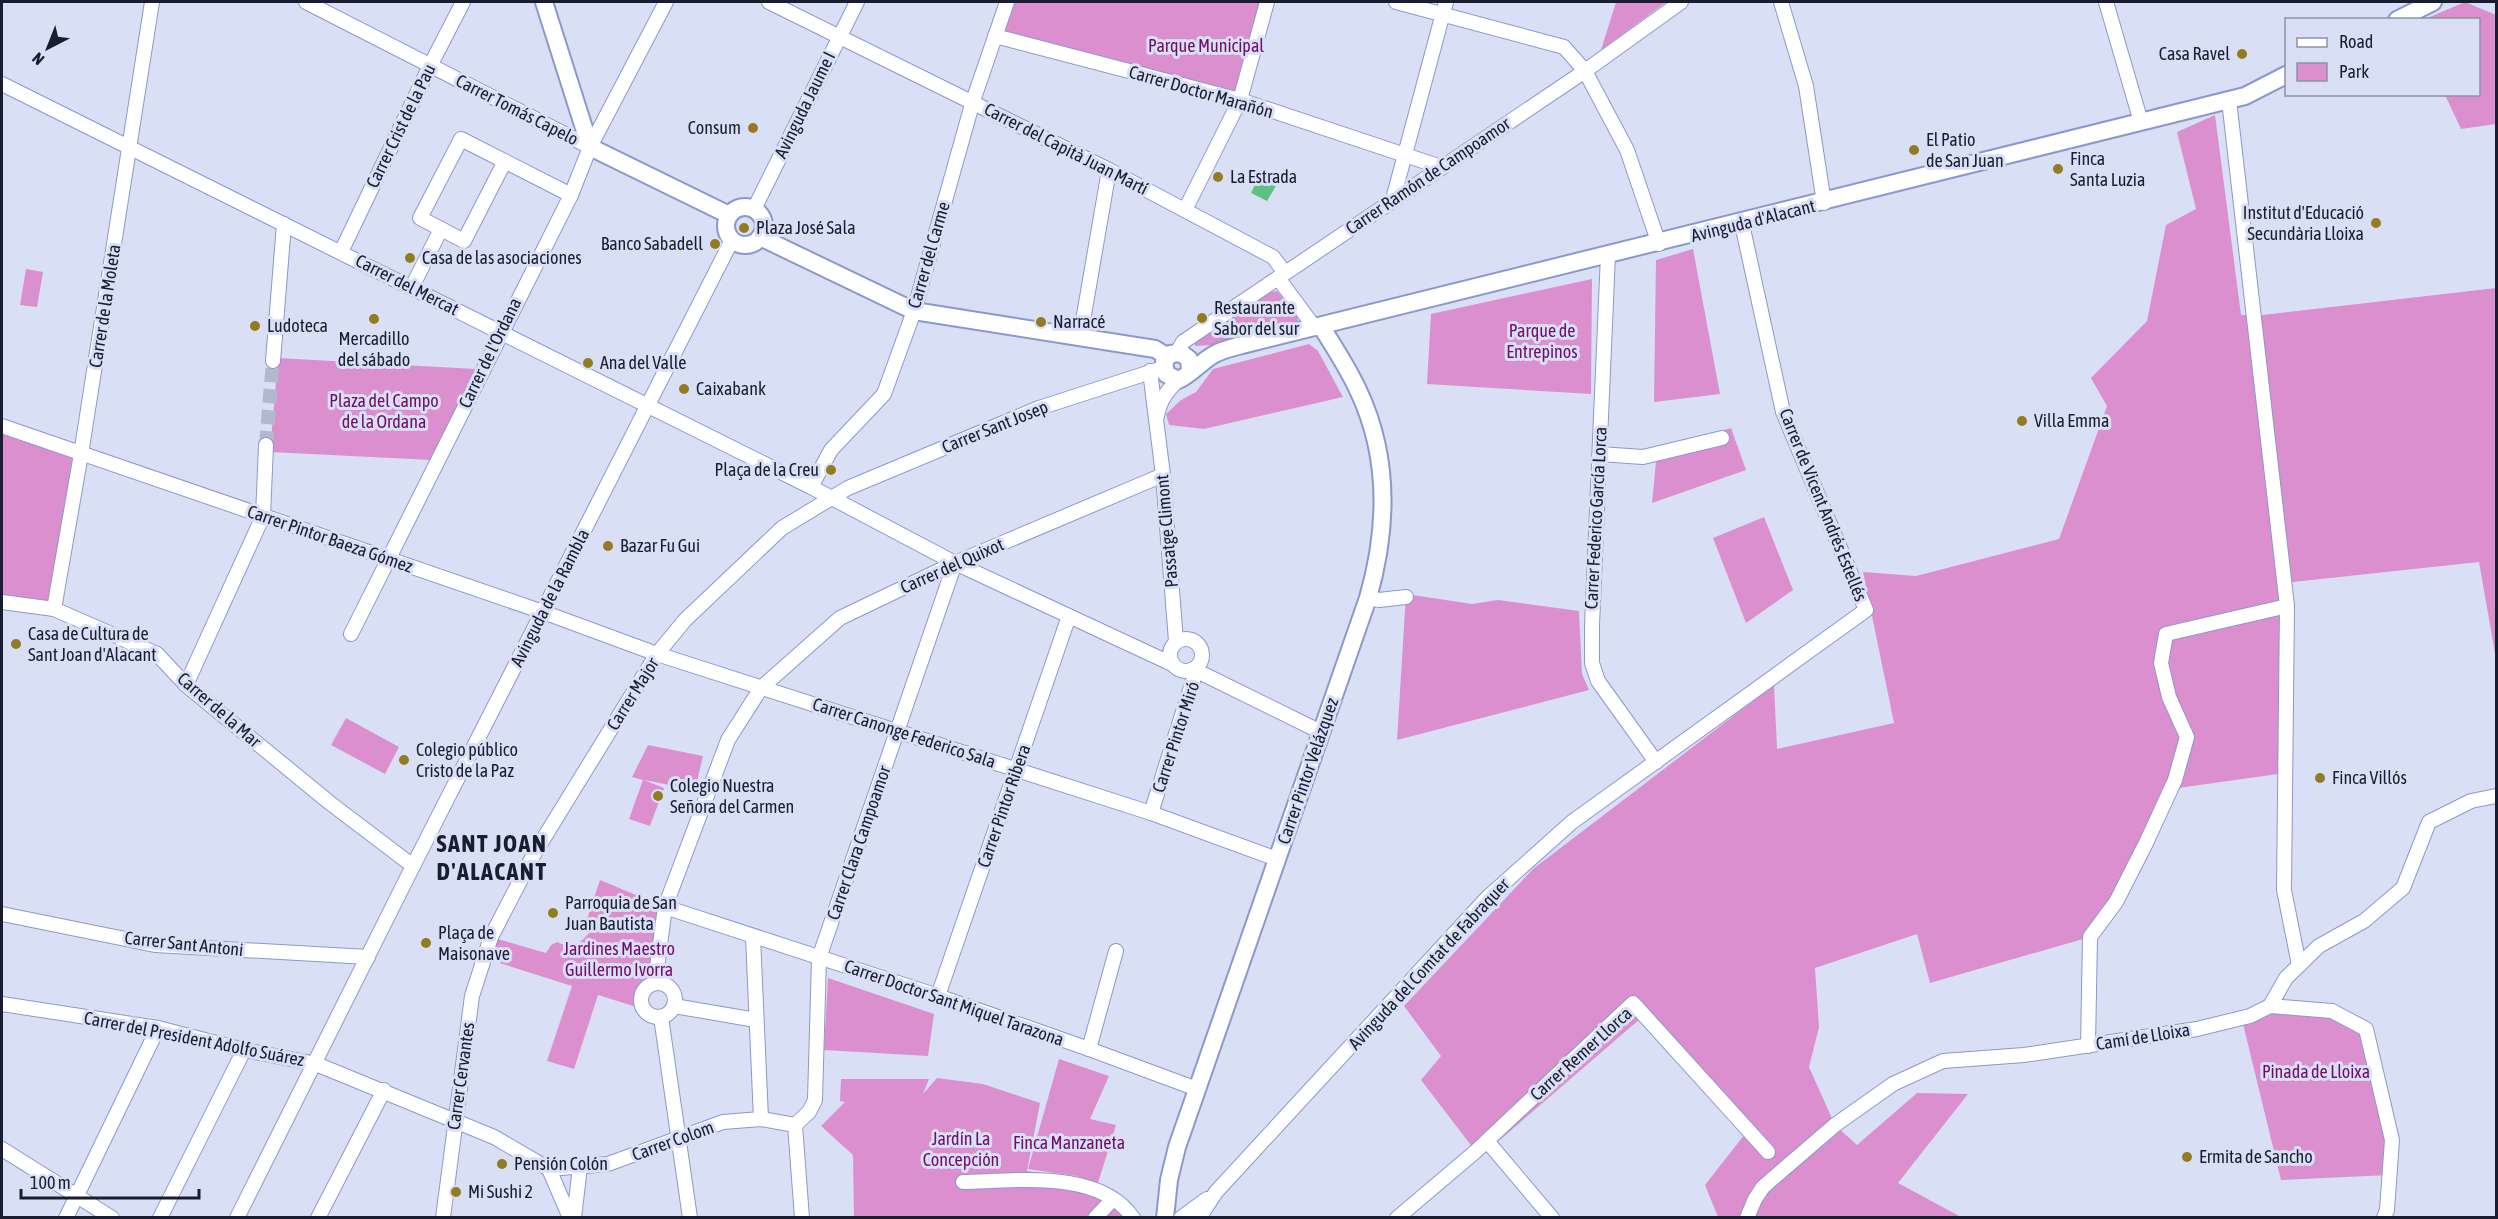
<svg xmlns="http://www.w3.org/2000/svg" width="2498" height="1219" viewBox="0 0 2498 1219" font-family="'Asap Condensed',sans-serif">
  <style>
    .green { fill: #dc8fcf }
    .water { fill: #5cc280 }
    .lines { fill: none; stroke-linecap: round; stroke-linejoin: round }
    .minor-tunnel { stroke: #b2b9cf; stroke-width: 14; stroke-dasharray: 14 7; stroke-linecap: butt }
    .minor-casing { stroke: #8b98cc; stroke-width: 16 }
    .tertiary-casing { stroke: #8b98cc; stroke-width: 20 }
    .minor { stroke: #fff; stroke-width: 14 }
    .tertiary { stroke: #fff; stroke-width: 16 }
    .poi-dot { fill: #937b21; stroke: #d9e0f6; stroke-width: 2 }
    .labels { text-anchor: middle; stroke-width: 6; stroke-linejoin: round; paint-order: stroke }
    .park-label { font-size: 18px; fill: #730b69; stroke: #d9e0f6 }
    .poi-label { font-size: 18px; fill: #181d31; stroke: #d9e0f6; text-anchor: start }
    .street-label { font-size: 18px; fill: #181d31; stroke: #d9e0f6 }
    .district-label { font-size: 24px; font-weight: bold; letter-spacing: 1.5px; fill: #181d31; stroke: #d9e0f6 }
  </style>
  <rect width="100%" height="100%" fill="#d9e0f6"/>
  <g class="green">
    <path d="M 1007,2 L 1267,2 L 1240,100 L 995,36 Z"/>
    <path d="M 1616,2 L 1666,2 L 1601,50 Z"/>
    <path d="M 2465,2 L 2496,15 L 2496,124 L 2461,129 L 2445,95 L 2478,94 L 2478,20 L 2425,19 Z"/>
    <path d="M 2215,115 L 2241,315 L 2263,315 L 2496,288 L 2496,659 L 2479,562 L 2284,583 L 2285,773 L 2171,789 L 2090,937 L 1930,983 L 1917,934 L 1815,968 L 1819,1027 L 1809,1067 L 1835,1125 L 1857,1145 L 1917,1093 L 1968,1094 L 1898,1183 L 1961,1217 L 1718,1217 L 1705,1185 L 1745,1134 L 1640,1019 L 1480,1157 L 1421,1080 L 1441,1056 L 1404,1006 L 1533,869 L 1774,685 L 1777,749 L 1894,723 L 1863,572 L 1916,576 L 2059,539 L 2107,406 L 2091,378 L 2147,321 L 2166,225 L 2196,209 L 2177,132 Z"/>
    <path d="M 1693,249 L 1720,394 L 1654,402 L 1656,260 Z"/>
    <path d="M 26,269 L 43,272 L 37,307 L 20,305 Z"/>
    <path d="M 1592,279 L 1591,394 L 1427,384 L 1431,314 Z"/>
    <path d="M 1277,291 L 1298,317 L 1297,324 L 1213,345 L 1195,346 L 1195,342 L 1269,292 Z"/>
    <path d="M 1309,344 L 1318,351 L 1343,397 L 1204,429 L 1169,425 L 1166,414 L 1181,400 L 1196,392 L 1213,369 Z"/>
    <path d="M 278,358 L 475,369 L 431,460 L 270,452 Z"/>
    <path d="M 2,426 L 81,454 L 54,609 L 2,602 Z"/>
    <path d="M 1731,428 L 1746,470 L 1652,503 L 1657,451 Z"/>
    <path d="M 1764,517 L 1793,590 L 1746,623 L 1713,538 Z"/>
    <path d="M 1406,594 L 1472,604 L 1498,600 L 1579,611 L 1582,674 L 1589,690 L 1397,740 Z"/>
    <path d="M 346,718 L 399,747 L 385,774 L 331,745 Z"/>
    <path d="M 648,745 L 703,756 L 695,790 L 644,780 L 664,788 L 650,826 L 629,819 L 643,780 L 632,777 Z"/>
    <path d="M 600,880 L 665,907 L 655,983 C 641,989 640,996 643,1009 L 598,995 L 574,1069 L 547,1061 L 572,986 L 484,958 L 491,937 L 546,953 L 551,945 L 557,942 C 572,949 579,945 589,933 L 587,919 Z"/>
    <path d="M 828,978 L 934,1014 L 928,1056 L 824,1050 Z"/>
    <path d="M 2332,1011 L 2366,1029 L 2392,1140 L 2389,1175 L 2281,1180 L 2243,1024 L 2272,1014 Z"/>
    <path d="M 1059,1059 L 1109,1076 L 1090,1119 L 1116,1125 L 1098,1183 L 1077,1176 L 1028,1169 Z"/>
    <path d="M 937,1078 L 983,1084 L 1040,1103 L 1027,1171 L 1066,1176 L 1113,1199 L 1139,1217 L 854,1217 L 853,1155 L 821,1126 L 845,1102 L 840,1101 L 841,1079 L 929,1079 L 923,1094 Z"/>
  </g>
  <path class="water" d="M 1262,170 L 1276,175 L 1273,181 L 1277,184 L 1267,201 L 1251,193 Z"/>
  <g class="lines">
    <path class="minor-tunnel" d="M 266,445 L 273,361"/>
    <g class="minor-casing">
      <g id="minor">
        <path d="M 306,2 L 590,147"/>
        <path d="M 769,2 L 1109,170 L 1273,257 L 1285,273"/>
        <path d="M 1396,2 L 1564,47 L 1585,71 L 1627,150 L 1659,244"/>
        <path d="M 1781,2 L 1806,86 L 1824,203"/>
        <path d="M 2106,2 L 2141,122"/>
        <path d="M 995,36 L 1240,100 L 1441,167"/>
        <path d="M 2,84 L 811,487 L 955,563 L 1172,664"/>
        <path d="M 2229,100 L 2287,606 L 2284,890 L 2299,965"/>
        <path d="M 505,161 L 464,241 L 420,218 L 461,139 L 571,195"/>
        <path d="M 1393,199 L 1446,2"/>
        <path d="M 754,209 L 857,2"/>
        <path d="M 1185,210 L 1240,100 L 1267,2"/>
        <path d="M 341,252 L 430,66 L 463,2"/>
        <path d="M 1608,255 L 1592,625 L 1592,663 L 1598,681 L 1656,762"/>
        <path d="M 1278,278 L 1315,328"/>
        <path d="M 412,287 L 441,229"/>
        <path d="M 1080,338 L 1109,170"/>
        <path d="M 1177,352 L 1183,342 L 1585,71 L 1681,2"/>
        <path d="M 273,361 L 284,224"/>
        <path d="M 1150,371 L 1163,475 L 1176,641"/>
        <path d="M 1157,416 C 1160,400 1167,391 1178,380"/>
        <path d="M 2,426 L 543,612 L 657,654 L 1151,813 L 1277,859"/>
        <path d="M 1600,454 L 1643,457 L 1722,438"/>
        <path d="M 811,487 L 831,450 L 884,394 L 914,311 L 973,101 L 1007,2"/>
        <path d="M 1368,598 L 1379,600 L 1406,597"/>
        <path d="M 2,602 L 54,609 L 157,654 L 186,685 L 330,803 L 413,866"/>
        <path d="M 54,609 L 81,454 L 152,2"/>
        <path d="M 351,634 L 571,195 L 590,147 L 666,2"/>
        <circle cx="1186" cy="655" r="16"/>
        <path d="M 1193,669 L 1321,732"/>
        <path d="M 186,685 L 263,516 L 266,445"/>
        <path d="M 1151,813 L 1196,671"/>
        <path d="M 665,907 L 938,996 L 1089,1049 L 1197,1089"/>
        <path d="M 2,914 L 155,945 L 368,957"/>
        <path d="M 753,937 L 761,1119"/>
        <path d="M 655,983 L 665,907 L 728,740 L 761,688 L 840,618 L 955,563 L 1163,475"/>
        <circle cx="658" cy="1000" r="17"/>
        <path d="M 938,996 L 1069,616"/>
        <path d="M 2,1004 L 158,1028 L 244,1050 L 316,1064 L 494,1137 L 549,1169 L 608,1164 L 723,1122 L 761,1119 L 795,1125"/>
        <path d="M 674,1006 L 756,1020"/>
        <path d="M 2270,1006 L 2332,1011 L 2366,1029 L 2392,1140 L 2387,1210 L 2384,1218"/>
        <path d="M 661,1017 L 690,1218"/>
        <path d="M 2088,1046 L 2090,937 L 2116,902 L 2146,843 L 2175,780 L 2187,737 L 2169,697 L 2161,663 L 2166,634 L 2287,606"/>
        <path d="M 1089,1049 L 1116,951"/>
        <path d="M 795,1125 L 809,1112 L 815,1100 L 819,958 L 955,563"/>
        <path d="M 795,1125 L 802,1218"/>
        <path d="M 1487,1141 L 1552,1218"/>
        <path d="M 2,1149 L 112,1218"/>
        <path d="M 549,1169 L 570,1218"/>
        <path d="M 963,1182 C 1015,1181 1100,1169 1133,1218"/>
        <path d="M 66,1218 L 158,1028"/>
        <path d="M 160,1218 L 244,1050"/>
        <path d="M 237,1218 L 413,866 L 732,240"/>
        <path d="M 318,1218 L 384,1090"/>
        <path d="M 443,1218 L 472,996 L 491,937 L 534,854 L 657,654 L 685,620 L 782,528 L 848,488 L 1039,408 L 1163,368"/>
        <path d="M 574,1218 L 580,1167"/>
        <path d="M 1095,1218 L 1113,1199"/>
        <path d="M 1181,1218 L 1207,1199"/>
        <path d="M 1199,1218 L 1216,1192 L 1487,898 L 1572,822 L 1866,610 L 1783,412 L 1742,224"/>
        <path d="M 1397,1218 L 1475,1152 L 1633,1003 L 1768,1152"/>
        <path d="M 1747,1218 L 1755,1199 L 1763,1187 L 1835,1125 L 1893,1084 L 1943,1061 L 2024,1055 L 2197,1029 L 2250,1016 L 2270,1006 L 2286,978 L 2319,946 L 2364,921 L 2403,888 L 2429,822 L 2471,801 L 2496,796"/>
      </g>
    </g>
    <g class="tertiary-casing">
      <g id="tertiary">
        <path d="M 544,2 L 590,147 L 729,215"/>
        <path d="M 2397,20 L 2433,2"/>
        <circle cx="745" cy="226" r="19"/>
        <path d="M 760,237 L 914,311 L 1155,349 L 1168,357"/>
        <path d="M 1190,370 L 1189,359 L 1181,353 L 1170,354 L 1164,361 L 1166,374 L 1178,380 C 1188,377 1202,361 1213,355 C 1223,349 1235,347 1246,344 C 1580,264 1913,181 2245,96 L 2286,75"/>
        <path d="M 1165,1218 L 1169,1180 L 1177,1147 L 1368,598 C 1388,528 1390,457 1358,390 C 1348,368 1334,347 1321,326"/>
      </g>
    </g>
    <use href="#minor" class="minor"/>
    <use href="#tertiary" class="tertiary"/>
  </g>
  <g class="poi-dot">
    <circle cx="2242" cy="54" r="6"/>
    <circle cx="753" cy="128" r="6"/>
    <circle cx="1914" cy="150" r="6"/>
    <circle cx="2058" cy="169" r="6"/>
    <circle cx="1218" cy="177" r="6"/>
    <circle cx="2376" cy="223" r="6"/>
    <circle cx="744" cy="228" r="6"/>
    <circle cx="715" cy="244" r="6"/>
    <circle cx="410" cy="258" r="6"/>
    <circle cx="1202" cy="318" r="6"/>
    <circle cx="374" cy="319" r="6"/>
    <circle cx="1041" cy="322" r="6"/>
    <circle cx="255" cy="326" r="6"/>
    <circle cx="588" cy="363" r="6"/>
    <circle cx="684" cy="389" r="6"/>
    <circle cx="2022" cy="421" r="6"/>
    <circle cx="831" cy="470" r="6"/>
    <circle cx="608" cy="546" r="6"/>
    <circle cx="16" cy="644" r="6"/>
    <circle cx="404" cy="760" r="6"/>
    <circle cx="2320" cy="778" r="6"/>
    <circle cx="658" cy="796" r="6"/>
    <circle cx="553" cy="913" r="6"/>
    <circle cx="426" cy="943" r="6"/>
    <circle cx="2187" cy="1157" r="6"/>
    <circle cx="502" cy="1164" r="6"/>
    <circle cx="456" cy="1192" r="6"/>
  </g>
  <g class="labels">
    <g class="park-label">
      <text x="1206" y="52">Parque Municipal</text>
      <text x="1542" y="337">Parque de<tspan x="1542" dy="21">Entrepinos</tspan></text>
      <text x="384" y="407">Plaza del Campo<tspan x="384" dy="21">de la Ordana</tspan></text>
      <text x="619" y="955">Jardines Maestro<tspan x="619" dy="21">Guillermo Ivorra</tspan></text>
      <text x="2316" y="1078">Pinada de Lloixa</text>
      <text x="961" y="1145">Jardín La<tspan x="961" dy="21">Concepción</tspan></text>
      <text x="1069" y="1149">Finca Manzaneta</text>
    </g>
    <g class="poi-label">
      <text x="2230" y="60" text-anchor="end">Casa Ravel</text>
      <text x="741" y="134" text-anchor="end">Consum</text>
      <text x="1926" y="146">El Patio<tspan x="1926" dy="21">de San Juan</tspan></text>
      <text x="2070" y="165">Finca<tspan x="2070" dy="21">Santa Luzia</tspan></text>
      <text x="1230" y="183">La Estrada</text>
      <text x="2364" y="219" text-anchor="end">Institut d'Educació<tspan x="2364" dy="21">Secundària Lloixa</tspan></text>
      <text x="756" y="234">Plaza José Sala</text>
      <text x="703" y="250" text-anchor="end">Banco Sabadell</text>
      <text x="422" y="264">Casa de las asociaciones</text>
      <text x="1214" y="314">Restaurante<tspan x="1214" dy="21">Sabor del sur</tspan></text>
      <text x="1053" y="328">Narracé</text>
      <text x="267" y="332">Ludoteca</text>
      <text x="374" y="345" text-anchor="middle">Mercadillo<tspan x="374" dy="21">del sábado</tspan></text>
      <text x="600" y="369">Ana del Valle</text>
      <text x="696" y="395">Caixabank</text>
      <text x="2034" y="427">Villa Emma</text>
      <text x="819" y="476" text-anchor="end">Plaça de la Creu</text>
      <text x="620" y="552">Bazar Fu Gui</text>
      <text x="28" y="640">Casa de Cultura de<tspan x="28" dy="21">Sant Joan d'Alacant</tspan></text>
      <text x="416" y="756">Colegio público<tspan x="416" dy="21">Cristo de la Paz</tspan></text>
      <text x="2332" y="784">Finca Villós</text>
      <text x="670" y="792">Colegio Nuestra<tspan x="670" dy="21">Señora del Carmen</tspan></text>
      <text x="565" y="909">Parroquia de San<tspan x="565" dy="21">Juan Bautista</tspan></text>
      <text x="438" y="939">Plaça de<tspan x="438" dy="21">Maisonave</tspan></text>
      <text x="2199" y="1163">Ermita de Sancho</text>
      <text x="514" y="1170">Pensión Colón</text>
      <text x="468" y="1198">Mi Sushi 2</text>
    </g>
    <g class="street-label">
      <text transform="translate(1201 92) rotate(16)" y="6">Carrer Doctor Marañón</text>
      <text transform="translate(805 105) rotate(-64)" y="6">Avinguda Jaume I</text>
      <text transform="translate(517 110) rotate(27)" y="6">Carrer Tomás Capelo</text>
      <text transform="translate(401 126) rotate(-64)" y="6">Carrer Crist de la Pau</text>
      <text transform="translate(1066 149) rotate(27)" y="6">Carrer del Capità Juan Martí</text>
      <text transform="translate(1428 176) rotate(-34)" y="6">Carrer Ramón de Campoamor</text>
      <text transform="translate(1753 221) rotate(-14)" y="6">Avinguda d'Alacant</text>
      <text transform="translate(929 255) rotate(-74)" y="6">Carrer del Carme</text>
      <text transform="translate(407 285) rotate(27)" y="6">Carrer del Mercat</text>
      <text transform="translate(105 306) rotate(-81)" y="6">Carrer de la Moleta</text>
      <text transform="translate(490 353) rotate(-64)" y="6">Carrer de l'Ordana</text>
      <text transform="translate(995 427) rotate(-22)" y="6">Carrer Sant Josep</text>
      <text transform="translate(1823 505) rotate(68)" y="6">Carrer de Vicent Andrés Estellés</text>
      <text transform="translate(1596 518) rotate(-87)" y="6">Carrer Federico García Lorca</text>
      <text transform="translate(1167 531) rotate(-95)" y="6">Passatge Climont</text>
      <text transform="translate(330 539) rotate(19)" y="6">Carrer Pintor Baeza Gómez</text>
      <text transform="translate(952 566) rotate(-24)" y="6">Carrer del Quixot</text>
      <text transform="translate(550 598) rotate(-63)" y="6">Avinguda de la Rambla</text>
      <text transform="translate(633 694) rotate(-58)" y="6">Carrer Major</text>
      <text transform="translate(219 710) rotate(41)" y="6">Carrer de la Mar</text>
      <text transform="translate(904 733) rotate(18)" y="6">Carrer Canonge Federico Sala</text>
      <text transform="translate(1176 737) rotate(-72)" y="6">Carrer Pintor Miró</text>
      <text transform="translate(1308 771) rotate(-71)" y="6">Carrer Pintor Velázquez</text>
      <text transform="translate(1004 806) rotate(-71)" y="6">Carrer Pintor Ribera</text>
      <text transform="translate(859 843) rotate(-71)" y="6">Carrer Clara Campoamor</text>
      <text transform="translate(184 944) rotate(6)" y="6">Carrer Sant Antoni</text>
      <text transform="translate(1429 964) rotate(-47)" y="6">Avinguda del Comtat de Fabraquer</text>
      <text transform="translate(954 1003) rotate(19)" y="6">Carrer Doctor Sant Miquel Tarazona</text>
      <text transform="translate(2143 1037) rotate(-9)" y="6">Camí de Lloixa</text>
      <text transform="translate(194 1039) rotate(11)" y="6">Carrer del President Adolfo Suárez</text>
      <text transform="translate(1581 1054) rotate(-42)" y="6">Carrer Remer Llorca</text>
      <text transform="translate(461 1076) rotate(-82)" y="6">Carrer Cervantes</text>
      <text transform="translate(673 1141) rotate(-20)" y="6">Carrer Colom</text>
    </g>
    <g class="district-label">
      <text x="492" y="852">SANT JOAN<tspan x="492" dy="28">D'ALACANT</tspan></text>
    </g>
  </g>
  <rect width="2498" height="1219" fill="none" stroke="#181d31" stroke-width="6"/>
  <rect x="2285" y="18" width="195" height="78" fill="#d9e0f6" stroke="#8c92a7" stroke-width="1.5"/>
  <rect x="2297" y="38" width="30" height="9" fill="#ffffff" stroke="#8c92a7" stroke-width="1.5"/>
  <text x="2339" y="48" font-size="18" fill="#181d31">Road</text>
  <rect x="2297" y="63" width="30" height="18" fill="#dc8fcf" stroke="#8c92a7" stroke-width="1.5"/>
  <text x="2339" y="78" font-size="18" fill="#181d31">Park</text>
  <g transform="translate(48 48) rotate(222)" stroke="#d9e0f6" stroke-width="4.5" paint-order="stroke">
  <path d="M0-4.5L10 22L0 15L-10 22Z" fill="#181d31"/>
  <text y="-9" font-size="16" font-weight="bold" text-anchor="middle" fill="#181d31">N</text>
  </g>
  <path d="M21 1189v9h178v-9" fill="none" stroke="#181d31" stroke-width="3"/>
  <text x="30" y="1189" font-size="18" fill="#181d31" stroke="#d9e0f6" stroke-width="4.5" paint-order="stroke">100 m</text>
</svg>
